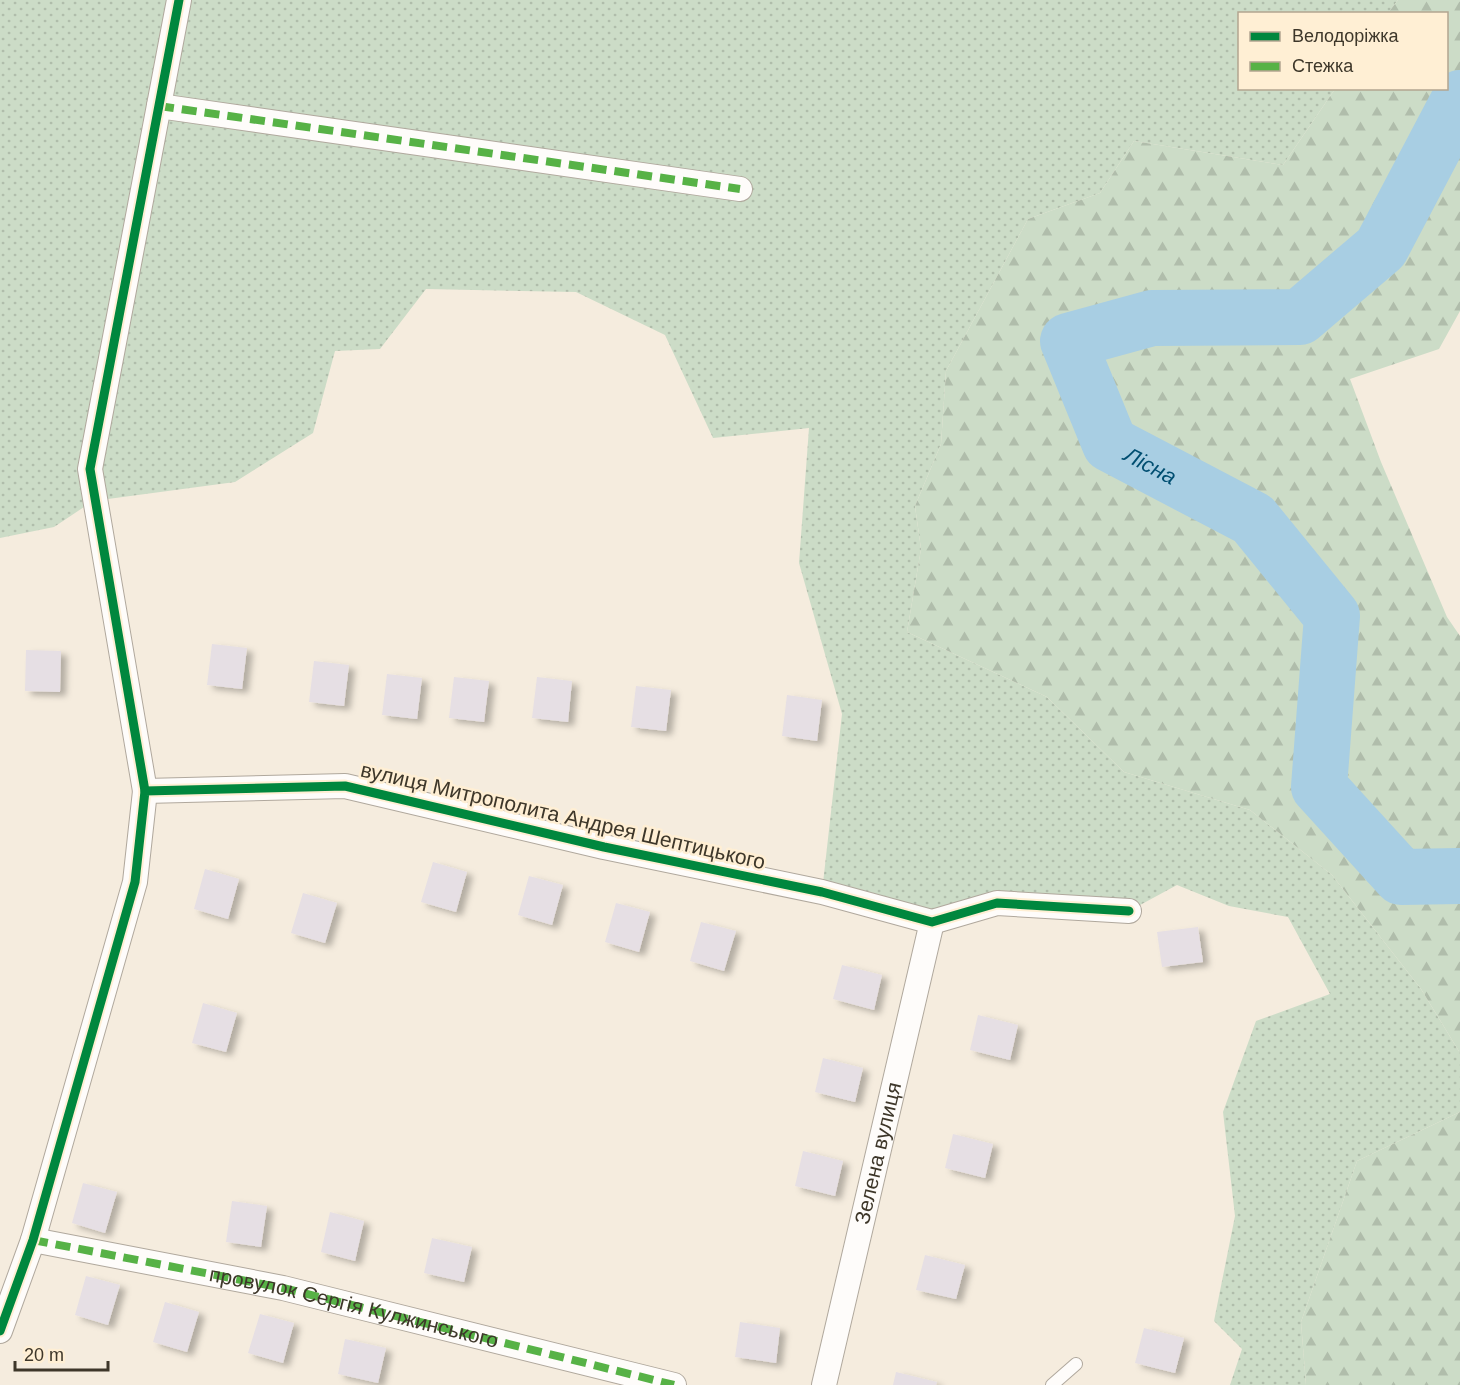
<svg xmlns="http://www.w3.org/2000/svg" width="1460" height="1385" viewBox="0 0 1460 1385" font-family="Arial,sans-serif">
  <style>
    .grass { fill: url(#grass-dots) }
    .forest { fill: url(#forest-firs) }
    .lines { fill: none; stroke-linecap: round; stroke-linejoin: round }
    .river { stroke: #a8cee3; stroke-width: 56 }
    .building { fill: #e6dfe4; filter: url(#shadow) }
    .lane-casing { stroke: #b0a89d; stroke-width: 14 }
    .street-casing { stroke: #b0a89d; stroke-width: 26 }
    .lane { stroke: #fefcfa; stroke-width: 12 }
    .street { stroke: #fefcfa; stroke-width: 24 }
    .quiet { stroke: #57b246; stroke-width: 8; stroke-dasharray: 15 8; stroke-linecap: butt }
    .cycleway-casing { stroke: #ffefd4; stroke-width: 13 }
    .cycleway { stroke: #00873e; stroke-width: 9 }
    .labels { text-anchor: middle; stroke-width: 5; stroke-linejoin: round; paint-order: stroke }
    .street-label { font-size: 21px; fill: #3e372a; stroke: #ffefd4 }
    .water-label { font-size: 22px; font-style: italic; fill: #004e71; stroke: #ffefd4 }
  </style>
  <defs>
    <pattern id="grass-dots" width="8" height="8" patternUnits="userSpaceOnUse" patternTransform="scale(1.5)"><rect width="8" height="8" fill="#ccdcc7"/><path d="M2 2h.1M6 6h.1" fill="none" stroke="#b0bdab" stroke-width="1.8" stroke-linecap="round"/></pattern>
    <pattern id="forest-firs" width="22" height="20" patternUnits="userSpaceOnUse" patternTransform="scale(1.5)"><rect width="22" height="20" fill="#ccdcc7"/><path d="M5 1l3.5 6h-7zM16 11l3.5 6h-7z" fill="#b0bdab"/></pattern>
    <filter id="shadow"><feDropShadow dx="6" dy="4" stdDeviation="3" flood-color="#0004"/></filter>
  </defs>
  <rect width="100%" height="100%" fill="#f5ecde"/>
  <path class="grass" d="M 0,0 L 1398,0 L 1388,13 L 1240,14 L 1240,88 L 1335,89 L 1283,165 L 1134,141 L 1100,193 L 1028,219 L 946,371 L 941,444 L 915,506 L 921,549 L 907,632 L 1047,697 L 1124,772 L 1250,810 L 1332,875 L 1421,989 L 1460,1053 L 1460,1112 L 1357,1161 L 1301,1322 L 1306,1385 L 1230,1385 L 1242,1349 L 1214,1321 L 1235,1216 L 1223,1112 L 1256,1021 L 1330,994 L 1288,917 L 1229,906 L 1177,885 L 1129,911 L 997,903 L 932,922 L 822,892 L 842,714 L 799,563 L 809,428 L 713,438 L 665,335 L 576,292 L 426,289 L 380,349 L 335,351 L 313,433 L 235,482 L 93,501 L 54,527 L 0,538 Z"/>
  <g class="forest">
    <path d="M 1398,0 L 1460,0 L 1460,311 L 1439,349 L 1350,379 L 1381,462 L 1447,617 L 1460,636 L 1460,1053 L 1421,989 L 1332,875 L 1250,810 L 1124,772 L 1047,697 L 907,632 L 921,549 L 915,506 L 941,444 L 946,371 L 1028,219 L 1100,193 L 1134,141 L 1283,165 L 1335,89 L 1446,88 L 1446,14 L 1388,13 Z"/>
    <path d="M 1460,1112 L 1460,1385 L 1306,1385 L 1301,1322 L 1357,1161 Z"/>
  </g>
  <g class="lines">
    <path class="river" id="s1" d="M 1460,98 L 1381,248 L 1300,317 L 1152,318 L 1068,341 L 1110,444 L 1253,519 L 1332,616 L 1319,787 L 1401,877 L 1460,876"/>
  </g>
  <g class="building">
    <path d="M 212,644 L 247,648 L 242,689 L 207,685 Z"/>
    <path d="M 26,650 L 61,651 L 60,692 L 25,691 Z"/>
    <path d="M 314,661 L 349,665 L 344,706 L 309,702 Z"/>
    <path d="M 387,674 L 422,678 L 417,719 L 382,715 Z"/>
    <path d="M 454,677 L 489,681 L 484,722 L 449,718 Z"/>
    <path d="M 537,677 L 572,681 L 568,722 L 532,718 Z"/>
    <path d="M 636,686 L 671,690 L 666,731 L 631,727 Z"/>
    <path d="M 787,695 L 822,700 L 817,741 L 782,736 Z"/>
    <path d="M 433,862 L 467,872 L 456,912 L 421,902 Z"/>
    <path d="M 205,869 L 239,879 L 228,919 L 194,909 Z"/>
    <path d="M 529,876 L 563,885 L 552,925 L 518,915 Z"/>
    <path d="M 303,893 L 337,903 L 325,943 L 291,933 Z"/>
    <path d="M 616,903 L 650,912 L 639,952 L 605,942 Z"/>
    <path d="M 701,922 L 736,931 L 724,971 L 690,961 Z"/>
    <path d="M 1198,927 L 1203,962 L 1162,967 L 1157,932 Z"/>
    <path d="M 842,965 L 882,975 L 874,1010 L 833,999 Z"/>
    <path d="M 203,1003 L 237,1013 L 226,1052 L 192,1043 Z"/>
    <path d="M 978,1015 L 1018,1025 L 1010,1060 L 970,1050 Z"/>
    <path d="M 823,1058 L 863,1068 L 855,1102 L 815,1092 Z"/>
    <path d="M 953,1134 L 993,1144 L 985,1178 L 945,1168 Z"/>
    <path d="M 803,1151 L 843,1161 L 835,1196 L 795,1186 Z"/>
    <path d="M 83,1183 L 117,1192 L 105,1233 L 72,1223 Z"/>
    <path d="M 232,1201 L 267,1206 L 261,1247 L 226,1242 Z"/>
    <path d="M 330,1212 L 364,1221 L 355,1261 L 321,1252 Z"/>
    <path d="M 432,1238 L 472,1247 L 464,1282 L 424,1273 Z"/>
    <path d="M 925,1255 L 965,1265 L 956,1299 L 916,1290 Z"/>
    <path d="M 86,1276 L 120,1285 L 108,1325 L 75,1315 Z"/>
    <path d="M 165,1302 L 199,1312 L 187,1352 L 153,1342 Z"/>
    <path d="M 260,1314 L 294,1323 L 283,1363 L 248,1353 Z"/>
    <path d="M 740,1322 L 780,1328 L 776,1363 L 735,1357 Z"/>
    <path d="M 1144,1328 L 1184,1338 L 1175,1373 L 1135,1363 Z"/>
    <path d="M 345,1339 L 386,1348 L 378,1383 L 338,1374 Z"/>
    <path d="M 896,1372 L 937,1382 L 936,1385 L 893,1385 Z"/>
  </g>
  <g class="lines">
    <g class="lane-casing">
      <path id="lane" d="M 1052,1385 L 1076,1364"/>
    </g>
    <g class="street-casing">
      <g id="street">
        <path d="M 159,106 L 740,189"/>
        <path d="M 145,791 L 90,469 L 179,0"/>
        <path id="s2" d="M 33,1240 L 283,1288 L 674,1385"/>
        <path d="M 0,1331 L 33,1240 L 135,882 L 145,791 L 345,786 L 604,847 L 822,892 L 932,922 L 997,903 L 1129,911"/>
        <path id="s3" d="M 824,1385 L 932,922"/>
      </g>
    </g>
    <use href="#lane" class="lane"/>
    <use href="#street" class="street"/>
    <g class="quiet">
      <path d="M 159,106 L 740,189"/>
      <path d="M 33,1240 L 283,1288 L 674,1385"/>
    </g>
    <g class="cycleway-casing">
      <g id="cycleway">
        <path d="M 145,791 L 90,469 L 179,0"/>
        <path d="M 0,1331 L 33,1240 L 135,882 L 145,791 L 345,786 L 604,847 L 822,892 L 932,922 L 997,903 L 1129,911"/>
      </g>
    </g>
    <use href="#cycleway" class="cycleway"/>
  </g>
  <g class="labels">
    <g class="street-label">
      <text transform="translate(563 816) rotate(13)" y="7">вулиця Митрополита Андрея Шептицького</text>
      <text dy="7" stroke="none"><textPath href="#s3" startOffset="238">Зелена вулиця</textPath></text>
      <text dy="7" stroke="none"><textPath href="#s2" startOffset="328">провулок Сергія Кулжинського</textPath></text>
    </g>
    <g class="water-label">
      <text dy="8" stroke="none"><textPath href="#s1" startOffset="668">Лісна</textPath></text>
    </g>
  </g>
  <rect x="1238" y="12" width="210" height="78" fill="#ffefd4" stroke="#b2a590" stroke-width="1.5"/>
  <rect x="1250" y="32" width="30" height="9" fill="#00873e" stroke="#b2a590" stroke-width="1.5"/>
  <text x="1292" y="42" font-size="18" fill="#3e372a">Велодоріжка</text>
  <rect x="1250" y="62" width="30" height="9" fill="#57b246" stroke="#b2a590" stroke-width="1.5"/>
  <text x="1292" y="72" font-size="18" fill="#3e372a">Стежка</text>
  <path d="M15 1361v9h93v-9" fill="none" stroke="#3e372a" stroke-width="3"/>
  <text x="24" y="1361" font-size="18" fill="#3e372a" stroke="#ffefd4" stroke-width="4.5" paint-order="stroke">20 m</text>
</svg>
